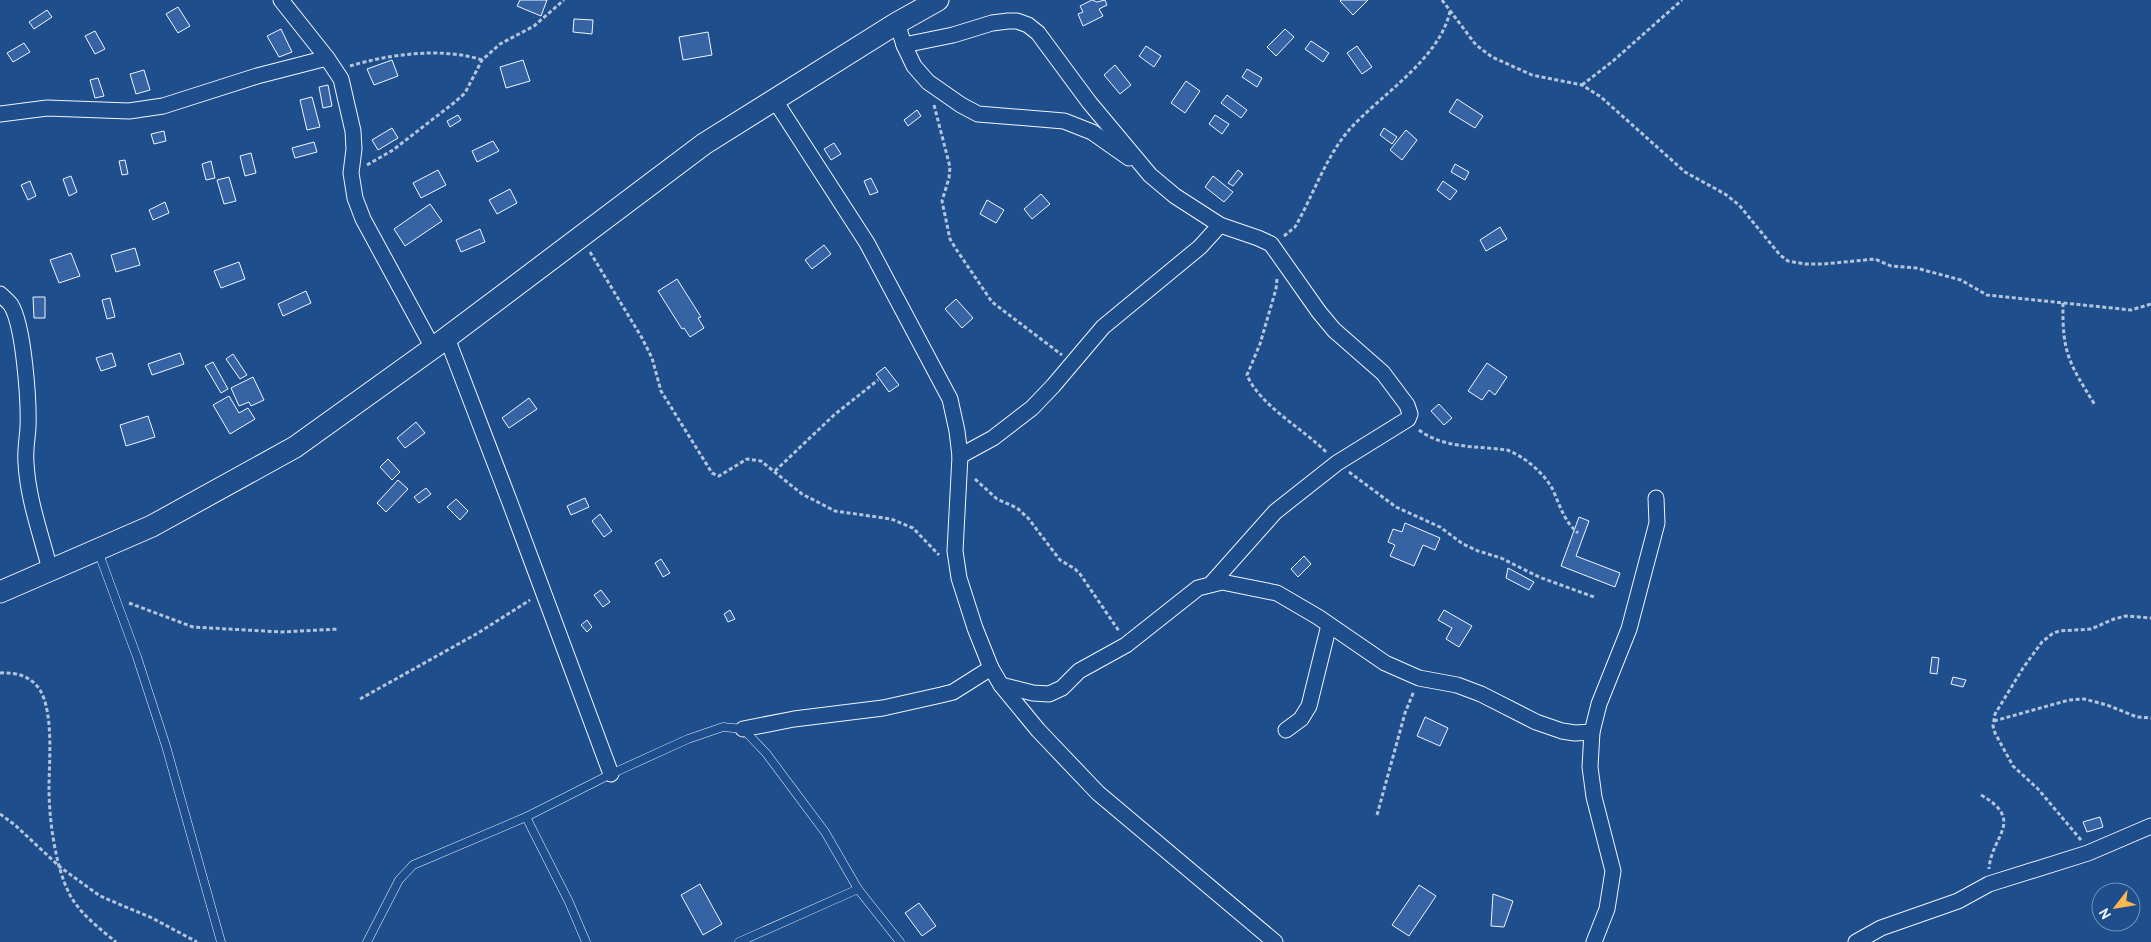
<svg xmlns="http://www.w3.org/2000/svg" width="2151" height="942" viewBox="0 0 2151 942" font-family="Overpass,sans-serif">
  <style>
    .building { fill: #3563a3; stroke: #f2f6ff }
    .lines { fill: none; stroke-linecap: round; stroke-linejoin: round }
    .lane-casing { stroke: #f2f6ff; stroke-width: 9 }
    .street-casing { stroke: #f2f6ff; stroke-width: 17 }
    .secondary-casing { stroke: #f2f6ff; stroke-width: 23 }
    .path { stroke: #b3c4dc; stroke-width: 3; stroke-dasharray: 4 2.5; stroke-linecap: butt }
    .lane { stroke: #1f4e8c; stroke-width: 8 }
    .street { stroke: #1f4e8c; stroke-width: 15 }
    .secondary { stroke: #1f4e8c; stroke-width: 21 }
  </style>
  <rect width="100%" height="100%" fill="#1f4e8c"/>
  <g class="building">
    <path d="M 520,0 L 547,0 L 541,16 L 517,6 Z"/>
    <path d="M 1092,0 L 1097,2 L 1105,0 L 1107,5 L 1099,9 L 1103,16 L 1083,26 L 1078,14 L 1083,12 L 1080,6 Z"/>
    <path d="M 1341,0 L 1368,0 L 1353,15 L 1340,1 Z"/>
    <path d="M 178,7 L 190,26 L 178,33 L 166,14 Z"/>
    <path d="M 47,10 L 52,17 L 34,29 L 29,22 Z"/>
    <path d="M 574,19 L 593,20 L 592,34 L 573,32 Z"/>
    <path d="M 281,29 L 292,52 L 279,57 L 267,36 Z"/>
    <path d="M 1285,29 L 1294,37 L 1276,56 L 1267,47 Z"/>
    <path d="M 95,31 L 105,49 L 95,54 L 85,36 Z"/>
    <path d="M 708,32 L 712,55 L 683,60 L 679,37 Z"/>
    <path d="M 1311,41 L 1329,53 L 1323,62 L 1305,49 Z"/>
    <path d="M 24,43 L 30,52 L 13,62 L 7,53 Z"/>
    <path d="M 1146,46 L 1161,56 L 1154,67 L 1139,56 Z"/>
    <path d="M 1357,46 L 1372,67 L 1362,74 L 1347,53 Z"/>
    <path d="M 392,60 L 398,76 L 374,85 L 367,69 Z"/>
    <path d="M 523,60 L 530,81 L 506,88 L 500,67 Z"/>
    <path d="M 1115,65 L 1131,85 L 1120,94 L 1104,75 Z"/>
    <path d="M 1247,69 L 1262,78 L 1257,87 L 1242,77 Z"/>
    <path d="M 144,70 L 150,90 L 136,94 L 130,74 Z"/>
    <path d="M 98,78 L 104,96 L 95,98 L 90,80 Z"/>
    <path d="M 1186,81 L 1200,91 L 1185,113 L 1171,103 Z"/>
    <path d="M 328,85 L 332,106 L 323,108 L 319,87 Z"/>
    <path d="M 1227,95 L 1247,110 L 1241,118 L 1221,103 Z"/>
    <path d="M 312,97 L 320,127 L 307,130 L 300,100 Z"/>
    <path d="M 1457,99 L 1483,116 L 1475,128 L 1449,112 Z"/>
    <path d="M 917,110 L 921,116 L 908,126 L 904,120 Z"/>
    <path d="M 458,115 L 461,120 L 450,127 L 447,121 Z"/>
    <path d="M 1215,115 L 1229,124 L 1222,134 L 1209,124 Z"/>
    <path d="M 392,128 L 398,138 L 378,150 L 372,140 Z"/>
    <path d="M 1384,128 L 1397,137 L 1392,144 L 1380,135 Z"/>
    <path d="M 1406,130 L 1417,140 L 1402,160 L 1390,150 Z"/>
    <path d="M 164,131 L 166,141 L 154,144 L 151,134 Z"/>
    <path d="M 493,141 L 499,151 L 477,162 L 472,151 Z"/>
    <path d="M 314,142 L 317,152 L 295,158 L 292,148 Z"/>
    <path d="M 834,143 L 841,154 L 831,160 L 824,149 Z"/>
    <path d="M 251,153 L 256,173 L 245,176 L 240,156 Z"/>
    <path d="M 125,160 L 128,174 L 122,175 L 119,161 Z"/>
    <path d="M 211,161 L 215,178 L 206,180 L 202,164 Z"/>
    <path d="M 1455,164 L 1469,172 L 1465,180 L 1451,172 Z"/>
    <path d="M 438,170 L 446,185 L 421,198 L 413,183 Z"/>
    <path d="M 1238,170 L 1243,174 L 1233,186 L 1228,183 Z"/>
    <path d="M 71,176 L 77,192 L 69,196 L 63,179 Z"/>
    <path d="M 1213,176 L 1233,192 L 1224,202 L 1205,187 Z"/>
    <path d="M 229,177 L 236,201 L 224,204 L 217,180 Z"/>
    <path d="M 871,178 L 878,192 L 870,195 L 864,181 Z"/>
    <path d="M 30,181 L 36,196 L 28,200 L 21,185 Z"/>
    <path d="M 1443,181 L 1457,191 L 1450,200 L 1437,190 Z"/>
    <path d="M 510,189 L 517,203 L 497,214 L 489,200 Z"/>
    <path d="M 1041,194 L 1050,204 L 1032,219 L 1024,209 Z"/>
    <path d="M 987,200 L 1004,210 L 996,223 L 980,214 Z"/>
    <path d="M 165,202 L 169,213 L 153,220 L 149,210 Z"/>
    <path d="M 430,204 L 442,221 L 405,246 L 394,229 Z"/>
    <path d="M 1500,227 L 1507,239 L 1486,251 L 1480,240 Z"/>
    <path d="M 480,229 L 485,242 L 461,252 L 456,240 Z"/>
    <path d="M 824,245 L 831,254 L 812,269 L 805,260 Z"/>
    <path d="M 135,248 L 140,265 L 116,272 L 111,255 Z"/>
    <path d="M 71,253 L 80,276 L 59,283 L 50,260 Z"/>
    <path d="M 239,262 L 245,279 L 221,288 L 214,271 Z"/>
    <path d="M 677,279 L 701,317 L 698,318 L 704,328 L 690,337 L 684,328 L 682,329 L 658,291 Z"/>
    <path d="M 306,291 L 311,303 L 283,316 L 278,304 Z"/>
    <path d="M 33,297 L 45,297 L 45,318 L 34,318 Z"/>
    <path d="M 110,298 L 115,317 L 107,319 L 102,300 Z"/>
    <path d="M 956,299 L 973,318 L 962,328 L 945,309 Z"/>
    <path d="M 112,353 L 116,366 L 101,371 L 96,358 Z"/>
    <path d="M 180,353 L 184,364 L 152,375 L 148,364 Z"/>
    <path d="M 233,354 L 247,375 L 240,379 L 226,359 Z"/>
    <path d="M 213,362 L 228,389 L 221,393 L 205,366 Z"/>
    <path d="M 1487,363 L 1507,377 L 1495,395 L 1489,390 L 1482,400 L 1468,391 Z"/>
    <path d="M 885,367 L 899,385 L 889,392 L 876,374 Z"/>
    <path d="M 253,377 L 264,400 L 251,406 L 249,402 L 239,406 L 231,388 Z"/>
    <path d="M 229,396 L 239,413 L 248,408 L 255,419 L 230,434 L 213,405 Z"/>
    <path d="M 529,398 L 537,409 L 509,428 L 502,418 Z"/>
    <path d="M 1439,404 L 1452,418 L 1444,425 L 1431,411 Z"/>
    <path d="M 148,416 L 155,437 L 126,446 L 120,425 Z"/>
    <path d="M 416,422 L 425,433 L 405,448 L 397,438 Z"/>
    <path d="M 388,459 L 400,472 L 392,480 L 380,467 Z"/>
    <path d="M 398,480 L 408,489 L 386,512 L 377,503 Z"/>
    <path d="M 426,488 L 431,494 L 419,503 L 414,497 Z"/>
    <path d="M 585,498 L 589,507 L 571,515 L 567,506 Z"/>
    <path d="M 456,499 L 468,511 L 460,520 L 447,507 Z"/>
    <path d="M 600,514 L 612,531 L 604,537 L 592,521 Z"/>
    <path d="M 1579,517 L 1589,521 L 1576,556 L 1620,573 L 1615,587 L 1561,566 Z"/>
    <path d="M 1405,523 L 1440,538 L 1435,550 L 1423,545 L 1414,566 L 1390,556 L 1395,545 L 1388,542 L 1393,529 L 1402,532 Z"/>
    <path d="M 1304,556 L 1311,564 L 1298,577 L 1291,569 Z"/>
    <path d="M 661,559 L 670,573 L 663,577 L 655,563 Z"/>
    <path d="M 1508,568 L 1534,582 L 1529,590 L 1506,578 Z"/>
    <path d="M 601,590 L 610,602 L 603,607 L 594,595 Z"/>
    <path d="M 730,610 L 735,619 L 728,622 L 724,614 Z"/>
    <path d="M 1444,610 L 1472,626 L 1459,647 L 1446,639 L 1452,628 L 1438,620 Z"/>
    <path d="M 587,620 L 592,627 L 587,632 L 581,625 Z"/>
    <path d="M 1932,657 L 1939,658 L 1937,674 L 1930,673 Z"/>
    <path d="M 1953,677 L 1966,680 L 1963,687 L 1951,684 Z"/>
    <path d="M 1425,717 L 1448,728 L 1440,746 L 1417,736 Z"/>
    <path d="M 2100,817 L 2103,827 L 2087,832 L 2083,822 Z"/>
    <path d="M 700,884 L 722,924 L 703,935 L 681,895 Z"/>
    <path d="M 1419,885 L 1436,896 L 1409,936 L 1392,925 Z"/>
    <path d="M 1493,894 L 1513,901 L 1504,927 L 1491,926 Z"/>
    <path d="M 919,903 L 936,926 L 922,936 L 905,913 Z"/>
  </g>
  <g class="lines">
    <g class="lane-casing">
      <g id="lane">
        <path d="M 98,551 L 137,657 L 166,746 L 221,942"/>
        <path d="M 526,817 L 569,902 L 586,942"/>
        <path d="M 367,942 L 399,880 L 413,865 L 526,817 L 611,774 L 688,739 L 723,727 L 743,729 L 766,753 L 825,832 L 858,889 L 900,942"/>
        <path d="M 739,942 L 858,889"/>
      </g>
    </g>
    <g class="street-casing">
      <g id="street">
        <path d="M 281,0 L 327,58 L 341,79 L 353,131 L 354,149 L 351,173 L 355,198 L 363,219 L 433,348"/>
        <path d="M 897,23 L 904,45 L 914,66 L 928,82 L 961,105 L 978,114 L 1064,121 L 1092,132 L 1129,158"/>
        <path d="M 904,45 L 953,35 L 992,23 L 1008,21 L 1017,21 L 1028,25 L 1038,33 L 1089,102 L 1150,175 L 1175,196 L 1220,225 L 1258,238 L 1271,244 L 1319,312 L 1334,330 L 1383,373 L 1407,405 L 1410,414 L 1408,419 L 1337,463 L 1275,512 L 1211,584"/>
        <path d="M 774,99 L 867,243 L 950,399 L 957,431 L 960,456 L 955,551 L 959,578 L 975,628 L 991,668 L 1001,685 L 1038,730 L 1098,793 L 1275,942"/>
        <path d="M 0,114 L 47,108 L 129,111 L 163,106 L 257,76 L 327,58"/>
        <path d="M 0,294 C 3,297 8,301 11,305 C 24,326 29,402 28,428 C 27,440 25,451 26,463 C 28,500 41,534 50,570"/>
        <path d="M 447,338 L 509,500 L 611,774"/>
        <path d="M 960,456 L 993,438 L 1032,408 L 1053,386 L 1103,327 L 1200,247 L 1220,225"/>
        <path d="M 1001,685 L 1033,693 L 1049,694 L 1062,688 L 1079,671 L 1126,645 L 1198,588 L 1222,582 L 1277,593 L 1318,617 L 1385,663 L 1419,678 L 1457,685 L 1481,694 L 1536,722 L 1562,731 L 1575,733 L 1592,732"/>
        <path d="M 743,729 L 794,719 L 883,708 L 941,695 L 953,692 L 991,668"/>
        <path d="M 1286,730 L 1301,719 L 1309,706 L 1329,625"/>
        <path d="M 1594,942 L 1607,909 L 1613,871 L 1594,797 L 1590,767 L 1592,732 L 1599,704 L 1629,629 L 1657,523 L 1656,498"/>
        <path d="M 1856,942 L 1881,928 L 1958,901 L 1989,884 L 2088,853 L 2151,826"/>
      </g>
    </g>
    <g class="secondary-casing">
      <path id="secondary" d="M 0,592 L 152,526 L 295,447 L 433,348 L 704,144 L 897,23 L 938,0"/>
    </g>
    <g class="path">
      <path d="M 1442,0 L 1476,45 L 1492,57 L 1532,75 L 1582,85 L 1601,97 L 1685,172 L 1725,194 L 1739,205 L 1780,255 L 1788,261 L 1805,264 L 1824,264 L 1875,259 L 1891,266 L 1916,268 L 1961,280 L 1987,295 L 2131,310 L 2151,304"/>
      <path d="M 350,66 C 390,54 443,47 482,60"/>
      <path d="M 1582,85 L 1613,61 L 1682,0"/>
      <path d="M 934,105 L 950,167 L 949,178 L 942,201 L 950,239 L 956,249 L 992,302 L 1062,355"/>
      <path d="M 367,165 L 393,150 L 455,102 L 465,93 L 482,60 L 500,44 L 534,26 L 564,0"/>
      <path d="M 1284,236 L 1295,227 C 1313,196 1325,158 1349,130 C 1380,95 1440,59 1450,11"/>
      <path d="M 590,252 L 642,338 L 652,358 L 661,391 L 712,473 L 719,476 L 747,459 L 761,461 L 802,494 L 835,511 L 891,519 L 913,528 L 939,555"/>
      <path d="M 1277,279 L 1276,289 L 1260,344 L 1247,375 C 1260,406 1304,429 1327,453"/>
      <path d="M 2063,303 C 2062,353 2069,363 2095,405"/>
      <path d="M 1419,430 C 1444,449 1478,446 1507,450 C 1524,456 1545,474 1553,490 C 1560,506 1564,521 1578,533"/>
      <path d="M 775,471 L 834,415 L 878,380"/>
      <path d="M 1349,472 L 1396,507 L 1440,527 L 1463,544 L 1478,551 L 1501,558 L 1539,577 L 1594,597"/>
      <path d="M 975,479 L 997,499 L 1017,508 L 1028,518 L 1060,560 L 1075,569 L 1080,574 L 1119,631"/>
      <path d="M 129,603 L 193,627 L 281,632 L 339,629"/>
      <path d="M 0,673 C 16,672 31,676 40,690 C 54,714 49,761 49,788 C 49,819 55,865 69,893 C 78,912 100,929 116,942"/>
      <path d="M 360,699 L 478,633 L 530,600"/>
      <path d="M 1994,721 L 2069,700 L 2084,699 L 2107,705 L 2137,717 L 2151,718"/>
      <path d="M 1981,795 C 2026,821 1991,836 1989,869"/>
      <path d="M 0,814 L 15,825 L 60,867 L 100,896 L 152,918 L 197,942"/>
      <path d="M 1377,815 L 1405,713 L 1414,691"/>
      <path d="M 2081,840 L 2038,789 L 2013,766 L 1995,733 L 1993,726 L 1995,714 L 2023,668 L 2042,642 L 2052,634 L 2059,631 L 2091,629 L 2114,619 L 2126,616 L 2151,618"/>
    </g>
    <use href="#lane" class="lane"/>
    <use href="#street" class="street"/>
    <use href="#secondary" class="secondary"/>
  </g>
  <g transform="translate(2116 907) rotate(239)"><circle r="24" fill="#1f4e8c" stroke="#7391ba"/>
  <path d="M0-4L9 19L0 12L-9 19Z" fill="#ffb74d"/>
  <text y="-8" font-size="14" font-weight="bold" text-anchor="middle" fill="#f2f6ff">N</text>
  </g>
</svg>
